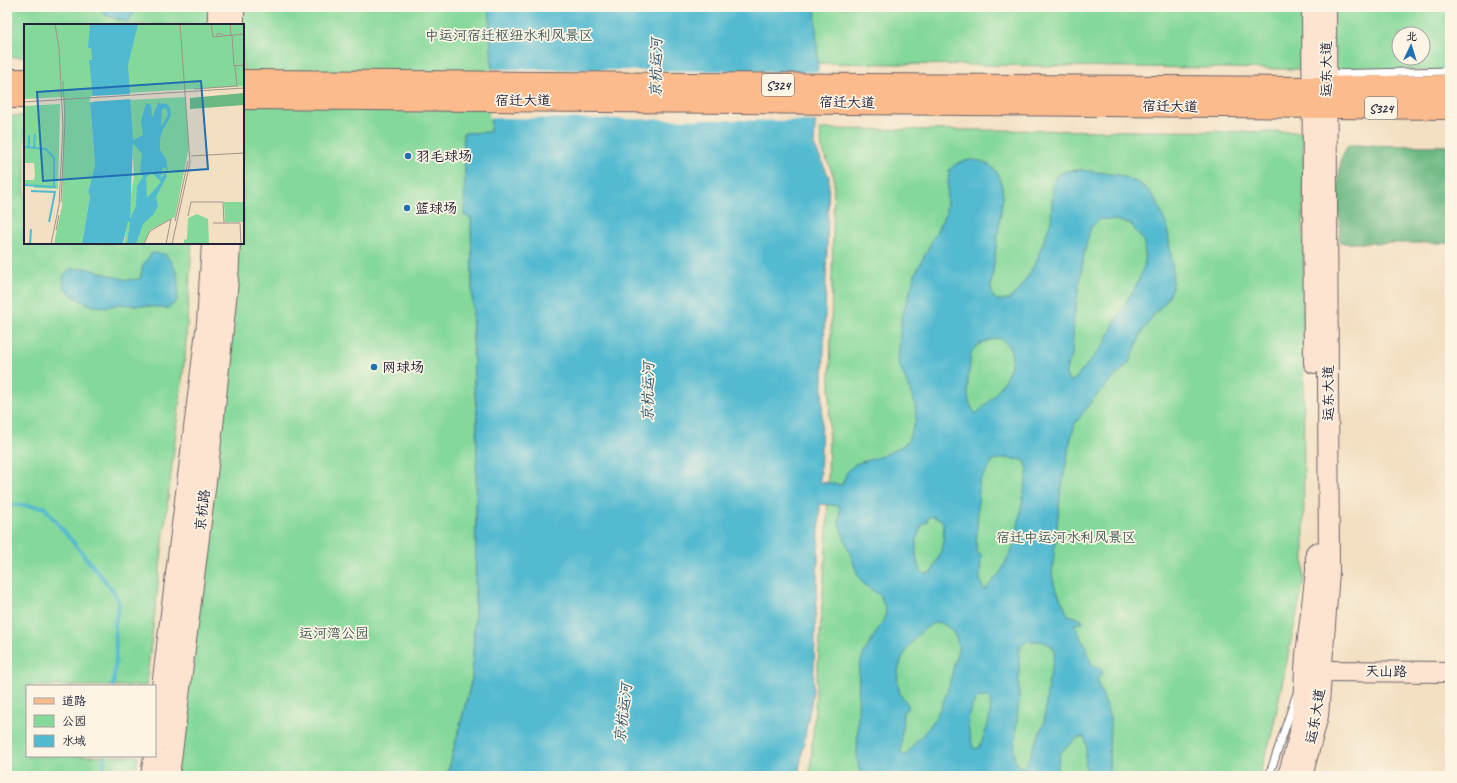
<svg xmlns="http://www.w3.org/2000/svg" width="1457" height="783" viewBox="0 0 1457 783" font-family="Caveat,'LXGW WenKai TC',sans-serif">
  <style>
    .green { fill: #84d89a; stroke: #537d6a; fill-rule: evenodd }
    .forest { fill: #6bb882; stroke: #466d5e }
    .water { fill: #52bad0; stroke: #3a6e86; fill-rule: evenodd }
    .pier { fill: #f3dfc1 }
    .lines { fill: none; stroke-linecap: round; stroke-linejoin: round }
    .stream { stroke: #52bad0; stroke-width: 4 }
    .lane-casing { stroke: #6b646a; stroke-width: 9 }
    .secondary-casing { stroke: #6b646a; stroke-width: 22 }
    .primary-casing { stroke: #6b646a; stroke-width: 24 }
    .lane { stroke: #fff; stroke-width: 7 }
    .secondary { stroke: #fde4d1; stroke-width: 20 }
    .primary { stroke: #fbbb8d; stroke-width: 22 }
    .poi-dot { fill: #1f6fb2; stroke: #fcf5e5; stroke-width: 1.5 }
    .labels { text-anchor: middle; stroke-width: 3.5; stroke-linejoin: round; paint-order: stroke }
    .shield { fill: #fcf5e5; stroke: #63616e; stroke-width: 1 }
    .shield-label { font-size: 13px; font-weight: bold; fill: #22223b }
    .park-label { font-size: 14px; fill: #3f5958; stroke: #fcf5e5 }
    .street-label { font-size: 14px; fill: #22223b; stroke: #fcf5e5 }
    .poi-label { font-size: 14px; fill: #22223b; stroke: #fcf5e5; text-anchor: start }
    .water-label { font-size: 15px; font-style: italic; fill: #33576f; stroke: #fcf5e5 }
    .inset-river { fill: none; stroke: #52bad0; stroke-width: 2 }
    .inset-road { fill: none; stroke: #9f938b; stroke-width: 1 }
    .view { fill: #1f6fb2; fill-opacity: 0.15; stroke: #1f6fb2; stroke-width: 2 }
    .inset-edge { fill: none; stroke: #22223b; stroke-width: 2 }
  </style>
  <rect width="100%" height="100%" fill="#fcf5e5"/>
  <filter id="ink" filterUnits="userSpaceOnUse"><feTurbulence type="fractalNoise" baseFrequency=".025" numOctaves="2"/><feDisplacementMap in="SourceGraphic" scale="8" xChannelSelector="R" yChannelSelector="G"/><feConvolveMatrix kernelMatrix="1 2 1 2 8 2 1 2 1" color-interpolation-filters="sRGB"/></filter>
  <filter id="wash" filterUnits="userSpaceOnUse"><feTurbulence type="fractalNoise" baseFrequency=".012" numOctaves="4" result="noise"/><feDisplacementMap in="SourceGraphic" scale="16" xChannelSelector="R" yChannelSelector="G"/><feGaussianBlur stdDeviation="0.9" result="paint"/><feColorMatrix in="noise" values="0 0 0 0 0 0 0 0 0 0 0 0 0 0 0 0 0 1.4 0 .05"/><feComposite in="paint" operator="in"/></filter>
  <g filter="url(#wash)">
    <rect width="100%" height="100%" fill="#f3dfc1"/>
    <g class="green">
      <path d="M 7,7 L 1450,7 L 1450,71 L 818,63 L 492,63 L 493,89 L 490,133 L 463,133 L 465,172 L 464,215 L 471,218 L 474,387 L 477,412 L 475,610 L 472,679 L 447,776 L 174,776 L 235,243 L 243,243 L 243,25 L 25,25 L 25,57 L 7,57 ZM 1399,34 L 1423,34 L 1423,58 L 1399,58 Z"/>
      <path d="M 7,116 L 25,116 L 25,243 L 192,243 L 185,356 L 146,686 L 27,686 L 27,756 L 138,756 L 136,776 L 7,776 Z"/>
      <path d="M 820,129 L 1303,132 L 1304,579 L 1271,737 L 1259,776 L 810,776 L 827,535 L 834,177 L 822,148 Z"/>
    </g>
    <path class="forest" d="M 1348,145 L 1450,146 L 1450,243 L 1340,243 L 1338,184 L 1341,159 Z"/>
    <g class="water">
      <path d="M 101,7 L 133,7 L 134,14 L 127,22 L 105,15 Z"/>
      <path d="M 489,7 L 815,7 L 818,63 L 814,145 L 829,177 L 820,482 L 842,485 L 847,472 L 855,464 L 885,455 L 904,445 L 908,441 L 916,420 L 915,404 L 898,361 L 901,320 L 916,272 L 946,213 L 949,171 C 960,155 988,157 998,174 C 1002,181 1002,188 1003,196 L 991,286 L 992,295 L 996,300 L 1008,300 L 1020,289 L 1036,262 L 1051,221 L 1053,184 L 1056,176 L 1065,171 L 1081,170 L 1119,175 L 1139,183 L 1149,191 L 1157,202 L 1167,226 L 1173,270 L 1172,290 L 1165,303 L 1157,310 L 1141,334 L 1129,363 L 1093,399 L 1075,424 L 1070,442 L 1060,497 L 1052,574 L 1054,584 L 1068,615 L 1082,619 L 1083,623 L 1074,624 L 1085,645 L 1092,665 L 1101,668 L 1102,673 L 1097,679 L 1110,717 L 1109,775 L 1089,776 C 1080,763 1091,748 1084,737 L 1077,738 L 1060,753 L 1056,776 L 861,776 L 857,760 L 859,667 L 864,653 L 883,621 L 886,612 L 881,596 L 866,586 L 859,578 L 839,524 L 840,506 L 820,504 L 813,692 L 798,776 L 447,776 L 472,679 L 475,610 L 477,412 L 474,387 L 471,218 L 464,215 L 465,172 L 463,133 L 490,132 L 493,89 ZM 1100,219 L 1115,220 L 1131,224 L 1144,242 L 1145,263 L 1138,282 L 1115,321 L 1105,343 L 1075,379 L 1069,382 L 1066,374 L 1067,366 L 1072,356 L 1074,317 L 1085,249 L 1091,227 ZM 999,338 C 1031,355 994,399 976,414 C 964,400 968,381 970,364 C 970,361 970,357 971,354 C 975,343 989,340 999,338 ZM 1003,458 L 1024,460 L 1028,469 L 1015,543 L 1000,573 L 984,591 L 980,579 L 981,555 L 976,552 L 979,483 C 983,474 990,469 992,461 ZM 932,516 L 942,520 C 947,537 940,558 931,573 L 924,574 C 912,563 915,539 922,525 L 927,522 L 928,518 ZM 935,622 C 947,623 957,633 958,646 C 959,650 956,656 955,661 C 950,683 945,704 932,723 C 924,735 912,744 905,756 L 901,752 L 903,712 L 907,709 L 908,705 C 905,699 900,697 899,690 C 892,663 913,635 935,622 ZM 1026,641 L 1040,641 L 1051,645 L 1055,651 L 1048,685 L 1044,723 L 1025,767 L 1020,767 L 1015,760 L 1014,751 L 1019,701 L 1019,654 L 1021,645 ZM 980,697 L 987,697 L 990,700 C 992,716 986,733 979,748 L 974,749 C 967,732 964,709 980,697 Z"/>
      <path d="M 152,253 L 165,254 C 180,273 179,278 177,301 L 168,308 L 120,304 L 106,307 L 93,306 L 74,297 L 64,288 L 63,277 L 69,269 L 86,268 L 126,280 L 140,279 L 143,265 Z"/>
    </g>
    <path class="pier" d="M 490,69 L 819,72 L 817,121 L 489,118 L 491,89 Z"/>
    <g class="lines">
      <g class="stream">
        <path d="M 7,504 L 44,507 L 115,593 L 119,604 L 115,624 L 116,657 L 113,686"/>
        <path d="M 102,776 L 105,756"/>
      </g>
    </g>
  </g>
  <g filter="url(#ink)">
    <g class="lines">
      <g class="lane-casing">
        <g id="lane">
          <path d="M 1327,74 L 1450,71"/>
          <path d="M 1269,776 L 1296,696"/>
        </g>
      </g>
      <g class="secondary-casing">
        <g id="secondary">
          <path d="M 1312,7 L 1314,363"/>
          <path d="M 218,25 L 218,7"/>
          <path d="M 234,25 L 234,7"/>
          <path d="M 1322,671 L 1450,672"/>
          <path d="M 155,743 L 207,323 L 212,243"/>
          <path d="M 151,776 L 154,756"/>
          <path d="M 169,776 L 213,426 L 228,281 L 230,243"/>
          <path d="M 1288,776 L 1299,737 L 1302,717 L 1306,655 L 1316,571 L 1316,553"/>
          <path d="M 1302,776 L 1318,716 L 1329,572 L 1326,7"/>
        </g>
      </g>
      <g class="primary-casing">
        <g id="primary">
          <path d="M 7,80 L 25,80"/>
          <path d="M 243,81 L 1312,88 L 1450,86"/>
          <path d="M 7,97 L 25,97"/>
          <path d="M 243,98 L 1450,108"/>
        </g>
      </g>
      <use href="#lane" class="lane"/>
      <use href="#secondary" class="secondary"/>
      <use href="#primary" class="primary"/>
    </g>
  </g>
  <g class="poi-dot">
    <circle cx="408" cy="156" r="4"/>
    <circle cx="407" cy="208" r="4"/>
    <circle cx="374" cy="367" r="4"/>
  </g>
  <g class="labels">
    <g class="shield">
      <rect x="762" y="74" width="32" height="22" rx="3"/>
      <rect x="1365" y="97" width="32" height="22" rx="3"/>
    </g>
    <g class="shield-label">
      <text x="778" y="90">S324</text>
      <text x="1381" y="113">S324</text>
    </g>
    <g class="park-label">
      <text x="509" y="40">中运河宿迁枢纽水利风景区</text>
      <text x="1066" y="542">宿迁中运河水利风景区</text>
      <text x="334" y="638">运河湾公园</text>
    </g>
    <g class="street-label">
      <text transform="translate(1326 69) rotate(-90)" y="5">运东大道</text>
      <text x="523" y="105">宿迁大道</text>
      <text transform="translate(847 102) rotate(1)" y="5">宿迁大道</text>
      <text transform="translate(1170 106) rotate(1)" y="5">宿迁大道</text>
      <text transform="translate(1328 393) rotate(-90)" y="5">运东大道</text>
      <text transform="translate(202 510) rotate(-83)" y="5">京杭路</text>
      <text transform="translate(1386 671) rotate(1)" y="5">天山路</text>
      <text transform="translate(1315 716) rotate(-80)" y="5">运东大道</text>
    </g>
    <g class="poi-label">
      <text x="416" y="161">羽毛球场</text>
      <text x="415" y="213">篮球场</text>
      <text x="382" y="372">网球场</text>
    </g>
    <g class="water-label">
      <text transform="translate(656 68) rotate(-89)" y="5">京杭运河</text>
      <text transform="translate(648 392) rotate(-89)" y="5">京杭运河</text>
      <text transform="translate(623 713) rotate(-83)" y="5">京杭运河</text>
    </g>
  </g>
  <g transform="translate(24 24)">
    <rect width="220" height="220" fill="#f3dfc1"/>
    <path d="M 0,0 L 220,0 L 220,62 L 69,71 L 69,79 L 66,80 L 71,141 L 64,168 L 66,172 L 58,220 L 30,220 L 38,182 L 40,73 L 0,75 ZM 161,73 L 165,123 L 151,193 L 126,206 L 120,220 L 100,220 L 110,151 L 106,76 ZM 36,80 L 34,165 L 10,164 L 10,161 L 0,160 L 0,156 L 10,156 L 11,151 L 10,139 L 0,139 L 0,82 ZM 200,178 L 219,178 L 219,198 L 201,198 ZM 173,190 L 184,195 L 185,220 L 160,220 L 160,216 L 163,215 L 164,194 Z" fill="#84d89a"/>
    <path d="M 220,69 L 220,81 L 166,85 L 166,74 Z" fill="#6bb882"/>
    <path d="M 66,0 L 114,0 L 104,41 L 109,116 L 119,111 L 117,97 L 122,79 L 127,81 L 128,94 L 134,79 L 143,80 L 146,84 L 147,92 L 138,107 L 136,116 L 136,126 L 142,135 L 144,147 L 141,143 L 138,145 L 137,154 L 141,149 L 143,152 L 132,173 L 134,182 L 129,191 L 119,200 L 112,220 L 103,220 L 106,199 L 104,197 L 99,220 L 58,220 L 66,172 L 64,168 L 71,141 L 66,79 L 69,79 L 69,74 L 65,36 L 68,36 L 67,24 L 64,24 ZM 142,84 L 144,91 L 137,103 L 138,85 ZM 109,119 L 118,130 L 116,147 L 119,153 L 113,162 L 112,182 L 106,195 ZM 127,148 L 137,158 L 123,174 L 122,154 Z" fill="#52bad0" fill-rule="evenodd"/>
    <path d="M 108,70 L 108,75 L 65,78 L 67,72 Z" fill="#f3dfc1"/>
    <path class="inset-river" d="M 0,123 L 22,125 L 30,134 L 30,163M 5,124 L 5,111M 10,125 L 11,110M 0,161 L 32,163M 7,167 L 31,168 L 25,198M 6,220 L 7,205"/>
    <path class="inset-road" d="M 187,0 L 189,13 L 220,10M 206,0 L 207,12M 208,11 L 210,42 L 220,41M 192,13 L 194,9 L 202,12M 211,42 L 213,63M 170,65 L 212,62M 0,78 L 220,64M 167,132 L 220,129M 37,178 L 41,98 L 39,57M 164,192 L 167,178 L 199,178 L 200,199M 151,197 L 164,137M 189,199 L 216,199 L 217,220M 32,206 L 35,191M 27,220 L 35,181 L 39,103 L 35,24 L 31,0M 120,220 L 126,207 L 147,195 L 142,220M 148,220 L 166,139 L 156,0"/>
    <path class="view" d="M 177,57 L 184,145 L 19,157 L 13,68 Z"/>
    <rect width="220" height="220" class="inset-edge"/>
  </g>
  <rect width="1457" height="783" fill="none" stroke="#fcf5e5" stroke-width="24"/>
  <rect x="26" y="685" width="130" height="72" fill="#fcf5e5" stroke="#a5a1a1"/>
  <rect x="34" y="698" width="20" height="6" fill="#fbbb8d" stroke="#a5a1a1"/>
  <text x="62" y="705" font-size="12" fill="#22223b">道路</text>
  <rect x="34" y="715" width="20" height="12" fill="#84d89a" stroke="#a5a1a1"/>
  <text x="62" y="725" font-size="12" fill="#22223b">公园</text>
  <rect x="34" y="735" width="20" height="12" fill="#52bad0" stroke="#a5a1a1"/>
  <text x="62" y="745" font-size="12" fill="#22223b">水域</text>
  <g transform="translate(1411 46) rotate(4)"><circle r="19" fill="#fcf5e5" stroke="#a5a1a1"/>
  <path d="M0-3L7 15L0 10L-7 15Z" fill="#1f6fb2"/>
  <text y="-6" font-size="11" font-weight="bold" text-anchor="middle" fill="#22223b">北</text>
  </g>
</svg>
